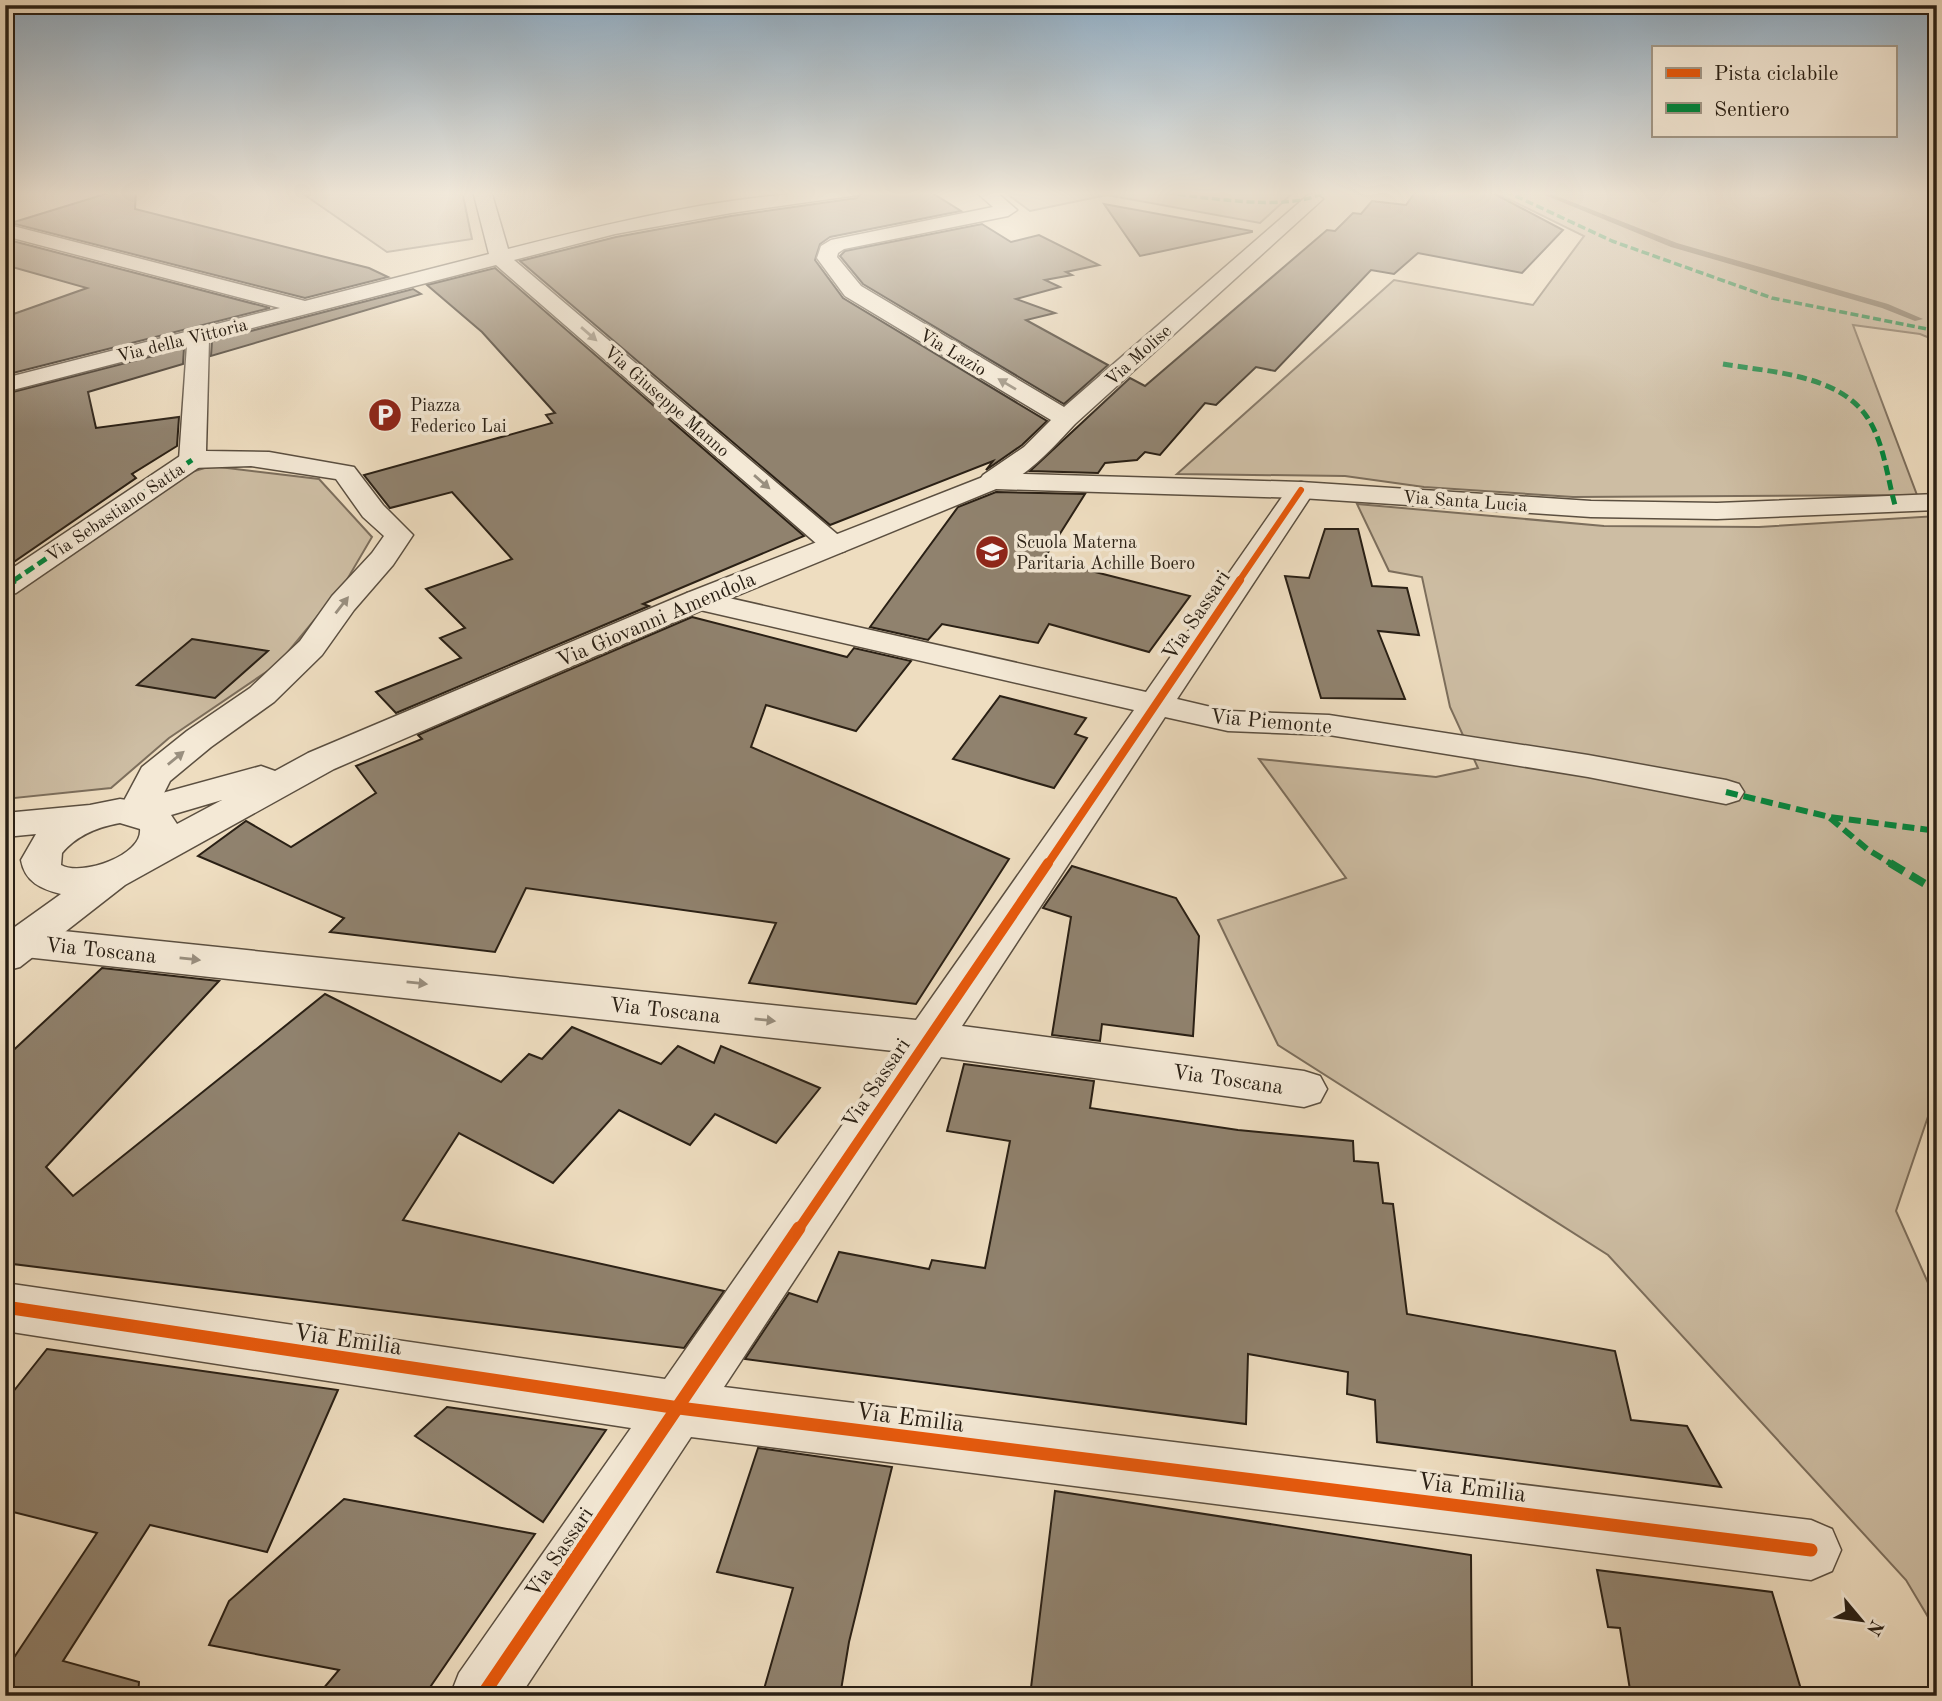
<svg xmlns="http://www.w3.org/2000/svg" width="1942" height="1701" viewBox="0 0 1942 1701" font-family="'Old Standard TT',serif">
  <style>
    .green { fill: #cdbda3; stroke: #7c6e5c; stroke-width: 2 }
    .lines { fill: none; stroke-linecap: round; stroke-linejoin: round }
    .stream { fill: #776b59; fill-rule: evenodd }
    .building { fill: #90826e; stroke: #2a2015; stroke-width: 2 }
    .pedestrian-casing { stroke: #5b4f40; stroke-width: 3 }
    .minor-casing { stroke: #5b4f40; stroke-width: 3 }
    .tertiary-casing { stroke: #5b4f40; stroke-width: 3 }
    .pedestrian { fill: #f4e9d6; fill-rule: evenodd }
    .minor { fill: #f4e9d6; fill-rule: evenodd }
    .tertiary { fill: #f4e9d6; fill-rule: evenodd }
    .quiet-far3 { stroke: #00873e; stroke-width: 3.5; stroke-dasharray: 8 3.5; stroke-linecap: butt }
    .quiet-far2 { stroke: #00873e; stroke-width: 5; stroke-dasharray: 10 5; stroke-linecap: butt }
    .quiet-far1 { stroke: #00873e; stroke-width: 6; stroke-dasharray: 12 6; stroke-linecap: butt }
    .quiet { stroke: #00873e; stroke-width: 8; stroke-dasharray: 16 8; stroke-linecap: butt }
    .cycleway-far3-casing { stroke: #f4e9d6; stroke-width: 9 }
    .cycleway-far2-casing { stroke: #f4e9d6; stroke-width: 11 }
    .cycleway-far1-casing { stroke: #f4e9d6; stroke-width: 14 }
    .cycleway-casing { stroke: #f4e9d6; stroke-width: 18 }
    .cycleway-far3 { stroke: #e8590c; stroke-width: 6 }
    .cycleway-far2 { stroke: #e8590c; stroke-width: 8 }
    .cycleway-far1 { stroke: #e8590c; stroke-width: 10 }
    .cycleway { stroke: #e8590c; stroke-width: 13 }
    .oneway { fill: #998f7f }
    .labels { text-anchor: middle; stroke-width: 7; stroke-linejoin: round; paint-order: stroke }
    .far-street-label { font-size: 18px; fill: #2a2015; stroke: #f4e9d6 }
    .far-poi-label { font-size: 18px; fill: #2a2015; stroke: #f4e9d6; text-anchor: start }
    .street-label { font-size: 21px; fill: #2a2015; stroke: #f4e9d6 }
    .near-street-label { font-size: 24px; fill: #2a2015; stroke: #f4e9d6 }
  </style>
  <rect width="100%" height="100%" fill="#eeddc0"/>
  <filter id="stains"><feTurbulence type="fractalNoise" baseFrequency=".00286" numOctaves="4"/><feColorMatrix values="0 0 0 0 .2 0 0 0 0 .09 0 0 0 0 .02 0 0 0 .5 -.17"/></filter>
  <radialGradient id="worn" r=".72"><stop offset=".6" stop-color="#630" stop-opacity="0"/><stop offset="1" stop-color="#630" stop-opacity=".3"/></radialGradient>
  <g class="green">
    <path d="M 299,191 L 462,191 L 472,239 L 387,252 Z"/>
    <path d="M 1003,191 L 1369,191 L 1367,194 L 1295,191 L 1260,223 L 1107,195 L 1030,211 Z"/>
    <path d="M 1492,191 L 1937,191 L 1937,341 L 1920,334 L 1853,325 L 1917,495 L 1573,497 L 1424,487 L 1345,476 L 1177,474 L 1394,280 L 1533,305 L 1584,236 Z"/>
    <path d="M 211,466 L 319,479 L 372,537 L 345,583 L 278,664 L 169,738 L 111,788 L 5,799 L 5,598 L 185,474 Z"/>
    <path d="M 1357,504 L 1604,526 L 1759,527 L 1937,516 L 1937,1099 L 1934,1099 L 1896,1211 L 1937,1303 L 1937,1632 L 1906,1580 L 1608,1255 L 1278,1045 L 1218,920 L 1346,878 L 1259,759 L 1436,777 L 1478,768 L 1450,707 L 1422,577 L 1389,571 Z"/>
  </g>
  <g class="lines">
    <path class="stream" d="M 1535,191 L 1544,191 L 1677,243 L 1888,304 L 1923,319 L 1915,321 L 1882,308 L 1671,247 Z"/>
  </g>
  <g class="building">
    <path d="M 115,191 L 136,191 L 135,209 L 369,268 L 388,277 L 305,298 L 11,223 Z"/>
    <path d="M 863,191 L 929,191 L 961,211 L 830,237 L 820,244 L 815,260 L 843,298 L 1047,421 L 1022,445 L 986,470 L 993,461 L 830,525 L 520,261 L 616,237 L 731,216 L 857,198 Z"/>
    <path d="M 1416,191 L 1432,193 L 1434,191 L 1489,191 L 1563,230 L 1522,273 L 1418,253 L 1394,274 L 1371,270 L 1275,371 L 1256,367 L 1216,405 L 1205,403 L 1160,455 L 1145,452 L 1137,460 L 1105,463 L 1098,473 L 1030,471 L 1130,378 L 1145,386 L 1327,230 L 1335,231 L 1353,213 L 1361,214 L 1372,201 L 1406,205 Z"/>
    <path d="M 1104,204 L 1252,231 L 1252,232 L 1140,256 Z"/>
    <path d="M 982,224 L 1011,242 L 1039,235 L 1099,265 L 1066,272 L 1072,275 L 1045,280 L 1060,287 L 1016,299 L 1055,313 L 1026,320 L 1108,365 L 1064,404 L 863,284 L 840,256 L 845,251 Z"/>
    <path d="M 5,239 L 270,308 L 5,375 L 5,317 L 87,288 L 5,265 Z"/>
    <path d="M 495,268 L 804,536 L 643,604 L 649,606 L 396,713 L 376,692 L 461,658 L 440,638 L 465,628 L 426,589 L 512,559 L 452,492 L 390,508 L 364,475 L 552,423 L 546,415 L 555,413 L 482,332 L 427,285 Z"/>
    <path d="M 413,289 L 421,294 L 211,356 L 212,341 Z"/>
    <path d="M 184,348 L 183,364 L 88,392 L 96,428 L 179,417 L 177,446 L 132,474 L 136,478 L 5,568 L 5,394 Z"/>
    <path d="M 996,492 L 1085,494 L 1044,559 L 1190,596 L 1149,652 L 1049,624 L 1038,643 L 942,624 L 928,640 L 870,627 L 958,507 Z"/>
    <path d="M 1325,529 L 1358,529 L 1372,586 L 1407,588 L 1419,635 L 1378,631 L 1405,699 L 1321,698 L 1285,576 L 1309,578 Z"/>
    <path d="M 692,617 L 847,657 L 854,648 L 911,661 L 856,731 L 766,705 L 751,747 L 1009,859 L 916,1004 L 749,983 L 776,923 L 526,888 L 495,952 L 330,932 L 344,918 L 198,856 L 246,821 L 291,847 L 376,793 L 356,766 L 422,739 L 418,735 Z"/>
    <path d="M 192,639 L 268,651 L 215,698 L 137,685 Z"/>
    <path d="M 1000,696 L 1086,718 L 1075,734 L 1087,738 L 1054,788 L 953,759 Z"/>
    <path d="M 1072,866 L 1176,898 L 1199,936 L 1193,1036 L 1102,1024 L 1100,1041 L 1052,1035 L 1071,917 L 1043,908 Z"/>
    <path d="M 102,968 L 219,981 L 46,1167 L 73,1196 L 325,994 L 501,1082 L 529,1054 L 542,1059 L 572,1027 L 661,1064 L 678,1046 L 714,1063 L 721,1046 L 820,1088 L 776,1143 L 715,1114 L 690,1145 L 619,1110 L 553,1183 L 459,1133 L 403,1220 L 724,1291 L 684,1348 L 5,1263 L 5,1058 Z"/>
    <path d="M 964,1064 L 1094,1081 L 1090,1108 L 1238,1130 L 1353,1141 L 1354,1161 L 1378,1163 L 1383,1203 L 1393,1204 L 1407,1314 L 1615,1351 L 1631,1420 L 1687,1426 L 1721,1487 L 1377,1442 L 1375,1400 L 1347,1394 L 1348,1372 L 1248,1354 L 1246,1424 L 745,1359 L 789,1293 L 817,1302 L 839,1252 L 929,1269 L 932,1260 L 985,1268 L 1010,1141 L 947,1131 Z"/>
    <path d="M 47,1349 L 338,1390 L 267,1552 L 150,1525 L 63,1661 L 139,1682 L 138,1696 L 5,1696 L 5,1671 L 97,1533 L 5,1510 L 5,1402 Z"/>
    <path d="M 447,1407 L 606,1430 L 543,1522 L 415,1436 Z"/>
    <path d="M 758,1448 L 892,1467 L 849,1642 L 840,1696 L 762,1696 L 793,1588 L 717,1572 Z"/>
    <path d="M 1055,1491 L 1471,1555 L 1472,1696 L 1030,1696 Z"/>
    <path d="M 344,1499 L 535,1534 L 424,1696 L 317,1696 L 339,1670 L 209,1645 L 229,1601 Z"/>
    <path d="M 1597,1570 L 1772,1592 L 1803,1696 L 1631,1696 L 1620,1628 L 1608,1627 Z"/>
  </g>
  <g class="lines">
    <g class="pedestrian-casing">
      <path id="pedestrian" d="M 192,452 L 201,454 L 205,460 L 201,466 L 16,593 L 5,596 L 5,573 L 183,454 Z"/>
    </g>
    <g class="minor-casing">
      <g id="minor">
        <path d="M 473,191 L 491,191 L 508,249 C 622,220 741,191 860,191 L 857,195 L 851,196 L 731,213 L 615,234 L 514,260 L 850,545 L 845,551 L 835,554 L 825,551 L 496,265 L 209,339 L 206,451 L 269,452 L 354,467 L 383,505 L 413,535 L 393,565 L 354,610 L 322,655 L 274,702 L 211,747 L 170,781 L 150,821 L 137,824 L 124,821 L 118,812 L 142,767 L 187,731 L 250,688 L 300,641 L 332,596 L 372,553 L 384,536 L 363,517 L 336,479 L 251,466 L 192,468 L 183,466 L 179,460 L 187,345 L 5,392 L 5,378 L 280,308 L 5,236 L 5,224 L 305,301 L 489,254 Z"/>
        <path d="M 975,191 L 995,191 L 1017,210 L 1008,216 L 844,249 L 838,253 L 837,257 L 861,286 L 1064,407 L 1308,195 L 1314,193 L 1323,199 L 1075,424 C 1055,445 1014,494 983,487 L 979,481 L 983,475 L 1024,447 L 1051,420 L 845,296 L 817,258 L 821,246 L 831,240 L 993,207 Z"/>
        <path d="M 1301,482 L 1311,484 L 1315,490 L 1177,699 L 1228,711 L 1329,715 L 1588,755 L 1726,780 L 1739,784 L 1744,792 L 1739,800 L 1726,804 L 1588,777 L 1329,735 L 1228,731 L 1165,717 L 962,1026 L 1304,1071 L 1320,1076 L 1327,1089 L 1320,1102 L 1304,1107 L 941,1057 L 724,1387 L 1811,1520 L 1832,1529 L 1841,1550 L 1832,1571 L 1811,1580 L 691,1437 L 520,1696 L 450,1696 L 459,1673 L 631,1428 L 5,1331 L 5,1283 L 665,1379 L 894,1051 L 25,957 L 10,952 L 5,944 L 10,932 L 25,927 L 916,1020 L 1134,710 L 687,607 L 683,600 L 687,593 L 698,591 L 1146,692 L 1291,484 Z"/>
      </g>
    </g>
    <g class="tertiary-casing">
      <path id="tertiary" d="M 993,473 L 1301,482 L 1591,501 L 1717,503 L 1937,494 L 1937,510 L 1717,519 L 1591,517 L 1301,498 L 996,489 L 709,607 L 334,769 L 125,885 L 20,967 L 5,971 L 5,934 L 61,894 C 41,889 25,882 21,860 L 36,834 L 5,837 L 5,813 L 90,805 L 120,799 L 133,801 L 261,766 L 275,771 L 308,753 L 687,593 ZM 222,800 L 177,824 L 171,815 ZM 120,823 L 140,829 C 143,855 82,877 61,865 L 62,853 C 77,835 98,827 120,823 Z"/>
    </g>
    <use href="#pedestrian" class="pedestrian"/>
    <use href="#minor" class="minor"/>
    <use href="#tertiary" class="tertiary"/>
    <g class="quiet-far3">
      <path d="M 1155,191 C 1195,196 1294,214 1325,191"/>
      <path d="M 1505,191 L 1612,241 L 1772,298 L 1937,331"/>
    </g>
    <g class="quiet-far2">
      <path d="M 1723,364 C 1769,372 1838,374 1867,417 C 1884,442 1887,477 1895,505"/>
      <path d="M 1933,502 L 1937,506"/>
      <path d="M 13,581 L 192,460"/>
    </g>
    <g class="quiet-far1">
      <path d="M 5,587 L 16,580"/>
      <path d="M 1726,792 L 1830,817 L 1937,831"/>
      <path d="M 1830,818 L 1867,849 L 1893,865"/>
    </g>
    <path class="quiet" d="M 1890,863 L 1937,891"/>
    <g class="cycleway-far3-casing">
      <path id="cycleway-far3" d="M 1239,581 L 1301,490"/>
    </g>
    <g class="cycleway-far2-casing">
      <path id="cycleway-far2" d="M 1047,865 L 1240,580"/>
    </g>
    <g class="cycleway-far1-casing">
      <path id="cycleway-far1" d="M 798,1230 L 1048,863"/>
    </g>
    <g class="cycleway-casing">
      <g id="cycleway">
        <path d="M 5,1307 L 679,1408 L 1811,1550"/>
        <path d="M 482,1696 L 799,1228"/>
      </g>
    </g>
    <use href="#cycleway-far3" class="cycleway-far3"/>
    <use href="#cycleway-far2" class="cycleway-far2"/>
    <use href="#cycleway-far1" class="cycleway-far1"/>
    <use href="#cycleway" class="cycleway"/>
  </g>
  <defs><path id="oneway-solid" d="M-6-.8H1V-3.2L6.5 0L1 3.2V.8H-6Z" transform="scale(1.75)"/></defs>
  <g class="oneway">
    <use href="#oneway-solid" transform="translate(589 334) rotate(41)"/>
    <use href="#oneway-solid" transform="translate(1007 384) rotate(-149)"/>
    <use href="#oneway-solid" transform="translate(762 482) rotate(41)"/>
    <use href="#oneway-solid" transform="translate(342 605) rotate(-52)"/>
    <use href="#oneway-solid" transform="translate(176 758) rotate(-39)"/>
    <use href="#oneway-solid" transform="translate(190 959) rotate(6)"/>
    <use href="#oneway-solid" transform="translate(417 983) rotate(6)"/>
    <use href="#oneway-solid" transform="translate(765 1020) rotate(6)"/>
  </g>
  <linearGradient id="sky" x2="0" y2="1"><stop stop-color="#8fabc1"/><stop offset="0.45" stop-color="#f7f0e3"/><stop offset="1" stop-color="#f7f0e3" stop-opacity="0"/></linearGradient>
  <rect width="1942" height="429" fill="url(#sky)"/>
  <defs>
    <g id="parking-disc" transform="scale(1.75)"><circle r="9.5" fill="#8f2418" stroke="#f4e9d6"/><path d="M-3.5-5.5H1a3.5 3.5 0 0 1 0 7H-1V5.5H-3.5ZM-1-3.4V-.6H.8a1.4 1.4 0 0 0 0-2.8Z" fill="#fff"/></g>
    <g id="school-disc" transform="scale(1.75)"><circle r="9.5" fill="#8f2418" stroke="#f4e9d6"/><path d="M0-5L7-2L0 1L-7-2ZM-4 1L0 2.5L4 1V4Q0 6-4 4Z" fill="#fff"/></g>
  </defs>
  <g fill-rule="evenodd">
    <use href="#parking-disc" x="385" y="415"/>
    <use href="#school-disc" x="992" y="552"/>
  </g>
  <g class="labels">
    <g class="far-street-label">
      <text transform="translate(182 340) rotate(-14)" y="6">Via della Vittoria</text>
      <text transform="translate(953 352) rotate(31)" y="6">Via Lazio</text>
      <text transform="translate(1138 355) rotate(-42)" y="6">Via Molise</text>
      <text transform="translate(667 401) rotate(41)" y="6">Via Giuseppe Manno</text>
      <text transform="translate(1465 501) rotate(4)" y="6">Via Santa Lucia</text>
      <text transform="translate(115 512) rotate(-34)" y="6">Via Sebastiano Satta</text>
    </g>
    <g class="far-poi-label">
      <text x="410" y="411">Piazza<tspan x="410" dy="21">Federico Lai</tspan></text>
      <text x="1016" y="548">Scuola Materna<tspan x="1016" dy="21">Paritaria Achille Boero</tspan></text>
    </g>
    <g class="street-label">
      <text transform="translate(1196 615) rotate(-56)" y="7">Via Sassari</text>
      <text transform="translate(656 619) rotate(-23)" y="7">Via Giovanni Amendola</text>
      <text transform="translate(1271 721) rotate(5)" y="7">Via Piemonte</text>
      <text transform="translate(101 950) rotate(6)" y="7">Via Toscana</text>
      <text transform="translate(665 1010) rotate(6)" y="7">Via Toscana</text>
      <text transform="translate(1228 1079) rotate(8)" y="7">Via Toscana</text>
      <text transform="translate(876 1083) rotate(-56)" y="7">Via Sassari</text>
      <text transform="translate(559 1552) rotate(-56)" y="7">Via Sassari</text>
    </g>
    <g class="near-street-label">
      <text transform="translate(348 1339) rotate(8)" y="8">Via Emilia</text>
      <text transform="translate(910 1417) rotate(7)" y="8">Via Emilia</text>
      <text transform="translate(1472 1487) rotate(7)" y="8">Via Emilia</text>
    </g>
  </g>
  <rect width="1942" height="1701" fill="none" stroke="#eeddc0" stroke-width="28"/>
  <rect x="7" y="7" width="1928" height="1687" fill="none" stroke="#2a2015" stroke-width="3.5"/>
  <rect x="14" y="14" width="1914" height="1673" fill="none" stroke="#2a2015" stroke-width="2"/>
  <rect x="1652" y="46" width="245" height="91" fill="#f4e9d6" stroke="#a39989" stroke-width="2"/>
  <rect x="1666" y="68" width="35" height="10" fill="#e8590c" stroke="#a39989" stroke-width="2"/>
  <text x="1714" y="80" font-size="21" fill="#2a2015">Pista ciclabile</text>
  <rect x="1666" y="103" width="35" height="10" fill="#00873e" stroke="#a39989" stroke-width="2"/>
  <text x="1714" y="116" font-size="21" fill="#2a2015">Sentiero</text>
  <g transform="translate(1861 1620) rotate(119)" stroke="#f4e9d6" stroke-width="5" paint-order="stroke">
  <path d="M0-5L12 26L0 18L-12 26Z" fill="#2a2015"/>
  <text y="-10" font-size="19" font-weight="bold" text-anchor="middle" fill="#2a2015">N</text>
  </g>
  <rect width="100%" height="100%" filter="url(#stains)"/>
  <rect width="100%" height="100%" fill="url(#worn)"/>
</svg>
